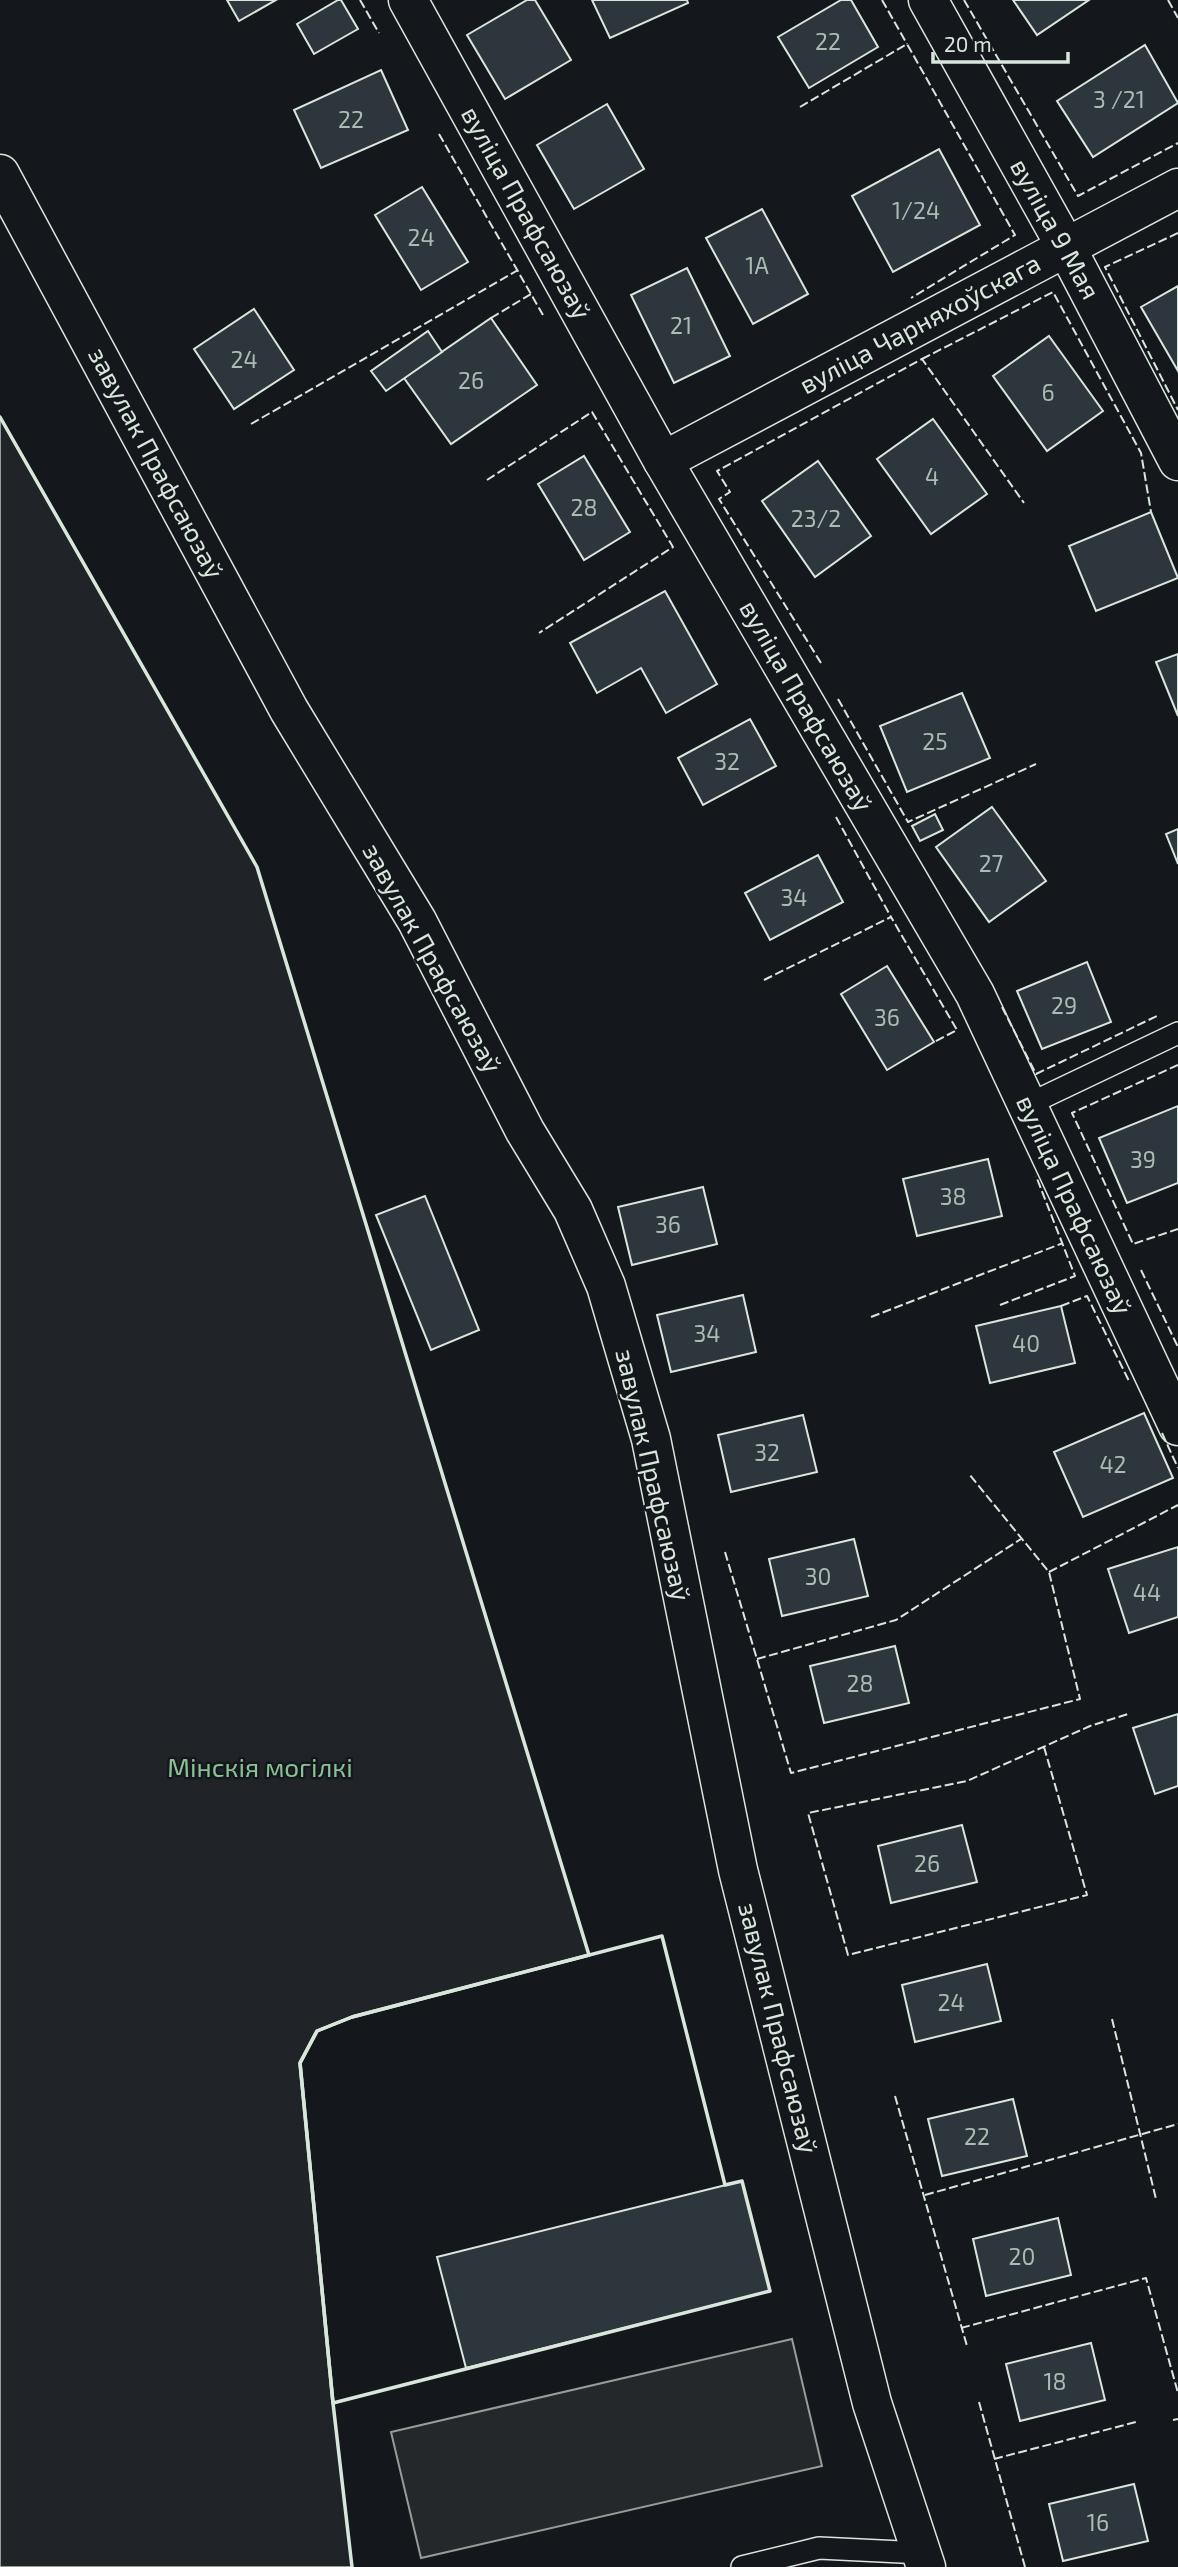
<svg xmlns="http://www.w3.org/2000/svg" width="1178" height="2567" viewBox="0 0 1178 2567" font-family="'Exo 2',sans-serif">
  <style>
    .green { fill: #202428; stroke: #939e99; stroke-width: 2 }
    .parking { fill: #24282b; stroke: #939e99; stroke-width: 2 }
    .building { fill: #2c363c; stroke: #d8e6dc; stroke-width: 2 }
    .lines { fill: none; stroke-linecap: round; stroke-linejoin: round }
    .service-casing { stroke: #d8e6dc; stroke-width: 24 }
    .minor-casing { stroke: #d8e6dc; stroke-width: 41 }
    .tertiary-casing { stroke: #d8e6dc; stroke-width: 41 }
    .service { stroke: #14181c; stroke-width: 21 }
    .minor { stroke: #14181c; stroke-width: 38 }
    .tertiary { stroke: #14181c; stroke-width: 38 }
    .fence { stroke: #d8e6dc; stroke-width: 2; stroke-dasharray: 9 3.5; stroke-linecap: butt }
    .wall { stroke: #d8e6dc; stroke-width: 3.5 }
    .labels { text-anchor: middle; stroke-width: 5; stroke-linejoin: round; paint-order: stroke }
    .number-label { font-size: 23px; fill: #adbab4 }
    .street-label { font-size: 26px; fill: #d8e6dc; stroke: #14181c }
    .park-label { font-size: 26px; fill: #8ac095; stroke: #14181c }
  </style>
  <rect width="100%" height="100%" fill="#14181c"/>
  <path class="green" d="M 0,417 L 257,867 L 589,1955 L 352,2017 L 317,2031 L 300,2063 L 333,2403 L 352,2567 L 0,2567 Z"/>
  <path class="parking" d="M 792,2339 L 822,2466 L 421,2558 L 391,2432 Z"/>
  <g class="building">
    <path d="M 227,0 L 276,0 L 239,21 Z"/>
    <path d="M 338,0 L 341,0 L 358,29 L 314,54 L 297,24 Z"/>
    <path d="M 527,0 L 535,0 L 571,60 L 505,99 L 467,35 Z"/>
    <path d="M 592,0 L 687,0 L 688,3 L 610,38 Z"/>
    <path d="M 841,0 L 851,0 L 878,47 L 809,88 L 778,37 Z"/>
    <path d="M 1013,0 L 1089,0 L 1037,35 Z"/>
    <path d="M 1145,45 L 1178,103 L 1093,157 L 1057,101 Z"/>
    <path d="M 381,70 L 408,130 L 321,168 L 294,110 Z"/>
    <path d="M 607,104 L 644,169 L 574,209 L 537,145 Z"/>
    <path d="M 939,149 L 980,225 L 893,272 L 852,196 Z"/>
    <path d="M 422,187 L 468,262 L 421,290 L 375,215 Z"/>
    <path d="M 762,209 L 808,294 L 753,324 L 706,238 Z"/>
    <path d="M 687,268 L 730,356 L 674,383 L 631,295 Z"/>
    <path d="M 1178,286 L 1178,371 L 1141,307 Z"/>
    <path d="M 254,309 L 294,370 L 234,409 L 194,349 Z"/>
    <path d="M 491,318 L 537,385 L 451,444 L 404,378 Z"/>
    <path d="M 428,331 L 442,352 L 386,391 L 371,371 Z"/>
    <path d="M 1049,336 L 1103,411 L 1047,451 L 993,376 Z"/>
    <path d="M 933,419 L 987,494 L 931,534 L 877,459 Z"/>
    <path d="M 584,456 L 630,532 L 584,560 L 538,484 Z"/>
    <path d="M 818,461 L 871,536 L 815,577 L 762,501 Z"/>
    <path d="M 1151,512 L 1178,578 L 1096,611 L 1069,546 Z"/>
    <path d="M 665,591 L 717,684 L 666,713 L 641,668 L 597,693 L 570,643 Z"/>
    <path d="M 1178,654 L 1178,716 L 1156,662 Z"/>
    <path d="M 962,693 L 990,758 L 907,792 L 880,726 Z"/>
    <path d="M 750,719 L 776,766 L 703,805 L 678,758 Z"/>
    <path d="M 992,807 L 1046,881 L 989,922 L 936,847 Z"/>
    <path d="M 935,814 L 943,830 L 920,841 L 912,826 Z"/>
    <path d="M 1178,829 L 1178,864 L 1166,834 Z"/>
    <path d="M 818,855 L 843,902 L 770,940 L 745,893 Z"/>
    <path d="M 1087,962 L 1111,1022 L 1042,1049 L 1017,991 Z"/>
    <path d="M 887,966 L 934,1042 L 887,1070 L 841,994 Z"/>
    <path d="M 1178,1106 L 1178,1183 L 1127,1203 L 1099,1138 Z"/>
    <path d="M 988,1159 L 1002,1216 L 917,1236 L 903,1179 Z"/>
    <path d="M 703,1187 L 717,1244 L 632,1265 L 618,1207 Z"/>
    <path d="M 425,1196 L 479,1330 L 431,1350 L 376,1215 Z"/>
    <path d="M 743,1295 L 756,1352 L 671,1372 L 657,1315 Z"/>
    <path d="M 1061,1306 L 1075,1363 L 990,1383 L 976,1326 Z"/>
    <path d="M 1144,1413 L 1173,1478 L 1083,1517 L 1054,1452 Z"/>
    <path d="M 803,1415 L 817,1472 L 731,1492 L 718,1435 Z"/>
    <path d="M 854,1539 L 868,1596 L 782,1616 L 769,1559 Z"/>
    <path d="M 1178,1547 L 1178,1617 L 1129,1633 L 1108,1569 Z"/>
    <path d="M 895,1646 L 909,1703 L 824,1723 L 810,1666 Z"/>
    <path d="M 1178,1714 L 1178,1786 L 1155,1794 L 1133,1728 Z"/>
    <path d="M 962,1825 L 977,1882 L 891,1903 L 878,1846 Z"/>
    <path d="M 987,1964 L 1001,2021 L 915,2042 L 902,1985 Z"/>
    <path d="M 1013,2099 L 1027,2156 L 942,2176 L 928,2119 Z"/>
    <path d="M 742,2181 L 770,2291 L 466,2368 L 437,2257 Z"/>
    <path d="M 1058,2218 L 1071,2275 L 986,2296 L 973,2239 Z"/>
    <path d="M 1091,2343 L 1105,2400 L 1020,2421 L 1006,2364 Z"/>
    <path d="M 1134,2484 L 1148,2541 L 1063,2561 L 1049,2504 Z"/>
  </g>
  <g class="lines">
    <g class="service-casing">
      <g id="service">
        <path d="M 1027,1105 L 1178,1033"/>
        <path d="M 742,2567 L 819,2548 L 922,2553"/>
      </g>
    </g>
    <g class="minor-casing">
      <g id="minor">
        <path d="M 408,0 L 663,461 L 975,994 L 1178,1426"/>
        <path d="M 928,0 L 1066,247 L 1178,461"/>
        <path d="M 0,174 L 289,710 L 417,921 L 525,1131 L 573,1210 L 606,1286 L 651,1439 L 738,1870 L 872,2403 L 926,2567"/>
      </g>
    </g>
    <g class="tertiary-casing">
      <path id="tertiary" d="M 663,461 L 1178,188"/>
    </g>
    <use href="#service" class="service"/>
    <use href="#minor" class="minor"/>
    <use href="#tertiary" class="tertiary"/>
    <g class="fence">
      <path d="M 360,0 L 379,33"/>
      <path d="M 882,0 L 907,44"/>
      <path d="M 964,0 L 1078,196 L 1178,143"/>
      <path d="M 1168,0 L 1178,18"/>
      <path d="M 800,107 L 907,44 L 1015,235 L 911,298"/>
      <path d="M 439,134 L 543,315"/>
      <path d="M 1178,233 L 1105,267 L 1178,410"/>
      <path d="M 491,318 L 531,294"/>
      <path d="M 922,359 L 1053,292 L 1141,453 L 1151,512"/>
      <path d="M 251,424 L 518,270"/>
      <path d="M 487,480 L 592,412 L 673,547 L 539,633"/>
      <path d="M 821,663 L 719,499 L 730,492 L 717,471 L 922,359 L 1024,503"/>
      <path d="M 838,699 L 908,822 L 1036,764"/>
      <path d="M 836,817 L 891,917"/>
      <path d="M 764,980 L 891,917 L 957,1030 L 934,1042"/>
      <path d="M 1002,1007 L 1036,1074 L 1159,1015"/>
      <path d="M 1178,1065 L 1072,1113 L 1133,1244 L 1178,1229"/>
      <path d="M 1141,1270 L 1178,1347"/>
      <path d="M 1000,1305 L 1075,1276 L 1036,1176"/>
      <path d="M 1061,1306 L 1087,1296 L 1129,1381"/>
      <path d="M 871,1317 L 1063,1243"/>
      <path d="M 1162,1433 L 1178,1468"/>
      <path d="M 725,1552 L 791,1773 L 1080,1699 L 1049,1572 L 969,1474"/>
      <path d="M 1049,1572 L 1178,1505"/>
      <path d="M 757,1659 L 896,1620 L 1021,1539"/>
      <path d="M 1044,1747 L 1087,1895 L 848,1955 L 808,1813 L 967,1781 L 1090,1726 L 1128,1714"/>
      <path d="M 1112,2019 L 1156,2199"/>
      <path d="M 895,2096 L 967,2346"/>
      <path d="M 925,2195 L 1178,2124"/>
      <path d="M 961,2328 L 1146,2278 L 1178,2393"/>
      <path d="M 979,2402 L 1025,2567"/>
      <path d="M 1173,2420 L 1178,2419"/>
      <path d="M 994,2459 L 1136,2422"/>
    </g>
    <g class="wall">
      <path d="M 0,417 L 257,867 L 589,1955 L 352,2017 L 317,2031 L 300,2063 L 333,2403 L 352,2567"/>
      <path d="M 662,1936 L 725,2185 L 742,2181 L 770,2291 L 333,2403 L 300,2063 L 317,2031 L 352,2017 Z"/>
    </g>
  </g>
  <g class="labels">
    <g class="number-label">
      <text x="828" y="50">22</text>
      <text x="1119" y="108">3 /21</text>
      <text x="351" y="128">22</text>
      <text x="916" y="219">1/24</text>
      <text x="421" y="246">24</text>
      <text x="757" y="274">1А</text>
      <text x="681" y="334">21</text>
      <text x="244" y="368">24</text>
      <text x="471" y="389">26</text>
      <text x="1048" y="401">6</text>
      <text x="932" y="485">4</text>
      <text x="584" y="516">28</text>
      <text x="816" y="527">23/2</text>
      <text x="935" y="750">25</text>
      <text x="727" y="770">32</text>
      <text x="991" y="872">27</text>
      <text x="794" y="906">34</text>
      <text x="1064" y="1014">29</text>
      <text x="887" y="1026">36</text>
      <text x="1143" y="1168">39</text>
      <text x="953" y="1205">38</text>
      <text x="668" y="1233">36</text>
      <text x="707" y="1342">34</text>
      <text x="1026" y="1352">40</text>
      <text x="767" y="1461">32</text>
      <text x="1113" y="1473">42</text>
      <text x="818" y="1585">30</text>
      <text x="1147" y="1601">44</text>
      <text x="860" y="1692">28</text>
      <text x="927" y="1872">26</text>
      <text x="951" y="2011">24</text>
      <text x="977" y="2145">22</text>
      <text x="1022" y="2265">20</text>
      <text x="1055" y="2390">18</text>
      <text x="1098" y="2531">16</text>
    </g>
    <g class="street-label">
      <text transform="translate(526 213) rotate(61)" y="9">вуліца Прафсаюзаў</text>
      <text transform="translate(1055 229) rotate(61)" y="9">вуліца 9 Мая</text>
      <text transform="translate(920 324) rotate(-28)" y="9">вуліца Чарняхоўскага</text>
      <text transform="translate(156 463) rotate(62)" y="9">завулак Прафсаюзаў</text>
      <text transform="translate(806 706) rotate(60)" y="9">вуліца Прафсаюзаў</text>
      <text transform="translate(432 958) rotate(61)" y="9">завулак Прафсаюзаў</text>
      <text transform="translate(1074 1205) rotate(65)" y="9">вуліца Прафсаюзаў</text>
      <text transform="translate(653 1475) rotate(77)" y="9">завулак Прафсаюзаў</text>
      <text transform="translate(778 2028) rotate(76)" y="9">завулак Прафсаюзаў</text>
    </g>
    <g class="park-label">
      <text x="260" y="1777">Мінскія могілкі</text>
    </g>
  </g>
  <path d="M933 52v10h135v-10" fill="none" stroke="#d8e6dc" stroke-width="3.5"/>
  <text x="944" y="52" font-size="21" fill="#d8e6dc" stroke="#14181c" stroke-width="5" paint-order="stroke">20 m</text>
</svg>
